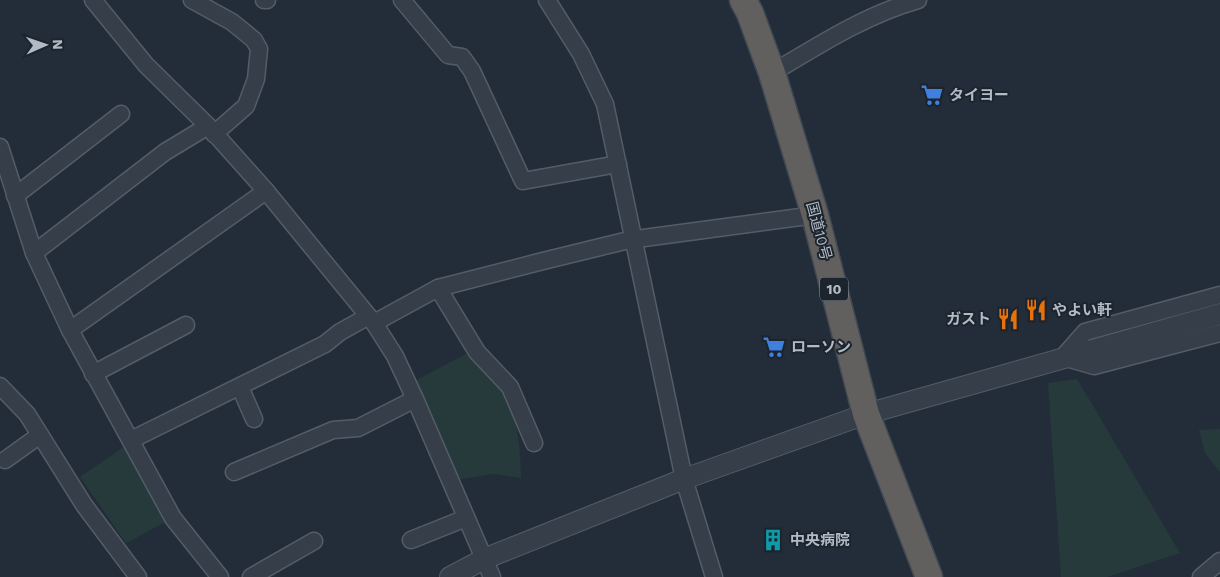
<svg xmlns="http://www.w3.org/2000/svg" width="1220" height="577" viewBox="0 0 1220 577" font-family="'Work Sans','Noto Sans JP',sans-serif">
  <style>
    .green { fill: #263a3b }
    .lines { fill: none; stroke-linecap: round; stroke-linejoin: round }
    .minor-casing { stroke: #545d67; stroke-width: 19 }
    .tertiary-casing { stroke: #545d67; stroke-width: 22 }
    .trunk-casing { stroke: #414a54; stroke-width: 29 }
    .minor { stroke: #363f49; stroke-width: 16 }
    .tertiary { stroke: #363f49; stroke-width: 20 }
    .trunk { stroke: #62605e; stroke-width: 26 }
    .labels { text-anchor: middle; stroke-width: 4; stroke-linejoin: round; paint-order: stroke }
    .shield { fill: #1c242e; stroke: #848d98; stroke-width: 1 }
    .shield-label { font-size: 14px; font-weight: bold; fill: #b1bac5 }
    .poi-label { font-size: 15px; font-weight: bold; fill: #b1bac5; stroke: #1c242e; text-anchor: start }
    .street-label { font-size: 15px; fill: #b1bac5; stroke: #1c242e }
  </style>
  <rect width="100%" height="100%" fill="#232d39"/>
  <g class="green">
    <path d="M 466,354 C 475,362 487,370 495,379 C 518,407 520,443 521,478 L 494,474 L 455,480 L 413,382 Z"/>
    <path d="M 1077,379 L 1180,553 L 1107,577 L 1061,577 L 1048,383 Z"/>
    <path d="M 1220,429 L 1220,471 L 1219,471 L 1205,453 L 1199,430 Z"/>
    <path d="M 124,447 L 173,518 L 126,543 L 80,477 Z"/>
  </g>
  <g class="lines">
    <g class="minor-casing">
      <g id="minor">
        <path d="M 93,0 L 146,65 L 208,126 L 266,191 L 374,323 L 395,356 L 415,399 L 492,577"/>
        <path d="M 192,0 L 232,22 L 254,40 L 259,49 L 256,79 L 246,106 L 214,134"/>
        <path d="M 264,0 L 267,0"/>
        <path d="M 402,0 L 448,55 L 462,57 L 472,71 L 523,181 L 618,164"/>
        <path d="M 547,0 L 581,54 L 605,104 L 684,479 L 714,577"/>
        <path d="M 772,73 C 819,45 865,15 918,0"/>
        <path d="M 0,147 L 34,253 L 70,330 L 173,518 L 220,577"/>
        <path d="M 15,196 L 121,114"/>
        <path d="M 34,253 L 165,152 L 208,126"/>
        <path d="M 438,288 L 477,352 L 510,387 L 534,443"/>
        <path d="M 1220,295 L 1085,332 L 1063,357 L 1094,366 L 1220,333"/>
        <path d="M 374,323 L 438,288 L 543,261 L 629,240 L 815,215"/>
        <path d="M 70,330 L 266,191"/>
        <path d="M 93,374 L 186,325"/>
        <path d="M 0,386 L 27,414 L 84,505 L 138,577"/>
        <path d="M 240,387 L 254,419"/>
        <path d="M 131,440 L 325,344 L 340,332 L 367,317"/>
        <path d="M 5,460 L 40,435"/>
        <path d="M 234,472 L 333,430 L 358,428 L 415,399"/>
        <path d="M 411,540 L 466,518"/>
        <path d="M 251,577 L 314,541"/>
        <path d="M 1201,577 L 1220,561"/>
      </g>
    </g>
    <g class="tertiary-casing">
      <path id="tertiary" d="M 450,577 L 484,559 L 684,479 L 866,414 L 1220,314"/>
    </g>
    <g class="trunk-casing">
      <path id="trunk" d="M 743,0 L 750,13 L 772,73 L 815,215 L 866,414 L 929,577"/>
    </g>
    <use href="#minor" class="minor"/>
    <use href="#tertiary" class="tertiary"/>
    <use href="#trunk" class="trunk"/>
  </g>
  <defs>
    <g id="supermarket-bare" transform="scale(1.725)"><path d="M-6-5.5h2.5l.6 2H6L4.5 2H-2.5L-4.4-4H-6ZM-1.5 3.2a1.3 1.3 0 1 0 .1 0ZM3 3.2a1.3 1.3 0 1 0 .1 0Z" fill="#3f7fe0" stroke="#1c242e" stroke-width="2.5" paint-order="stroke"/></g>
    <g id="restaurant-bare" transform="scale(1.725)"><path d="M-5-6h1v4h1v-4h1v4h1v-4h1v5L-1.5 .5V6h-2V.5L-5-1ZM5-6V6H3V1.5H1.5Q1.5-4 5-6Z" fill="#e8710a" stroke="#1c242e" stroke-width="2.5" paint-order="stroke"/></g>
    <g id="building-bare" transform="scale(1.725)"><path d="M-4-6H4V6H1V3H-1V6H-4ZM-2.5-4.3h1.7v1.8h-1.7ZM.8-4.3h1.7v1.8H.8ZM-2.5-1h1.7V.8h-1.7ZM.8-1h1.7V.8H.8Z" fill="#0f9aa8" stroke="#1c242e" stroke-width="2.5" paint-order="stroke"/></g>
  </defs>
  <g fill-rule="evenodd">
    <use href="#supermarket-bare" x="932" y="95"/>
    <use href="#restaurant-bare" x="1036" y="310"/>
    <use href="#restaurant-bare" x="1008" y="319"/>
    <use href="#supermarket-bare" x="774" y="347"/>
    <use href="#building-bare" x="773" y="540"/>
  </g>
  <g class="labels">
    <rect class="shield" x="820" y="277.5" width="28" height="23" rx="4"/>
    <g class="shield-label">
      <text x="834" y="294">10</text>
    </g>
    <g class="poi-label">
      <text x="949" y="100">タイヨー</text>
      <text x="1052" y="315">やよい軒</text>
      <text x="991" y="324" text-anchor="end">ガスト</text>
      <text x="791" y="352">ローソン</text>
      <text x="790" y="545">中央病院</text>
    </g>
    <g class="street-label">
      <text transform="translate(819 231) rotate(75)" y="5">国道10号</text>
    </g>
  </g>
  <g transform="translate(45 45) rotate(88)" stroke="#1c242e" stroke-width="4" paint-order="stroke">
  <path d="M0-4L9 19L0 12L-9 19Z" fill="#b1bac5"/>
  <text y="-8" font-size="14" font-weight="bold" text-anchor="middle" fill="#b1bac5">N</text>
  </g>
</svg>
